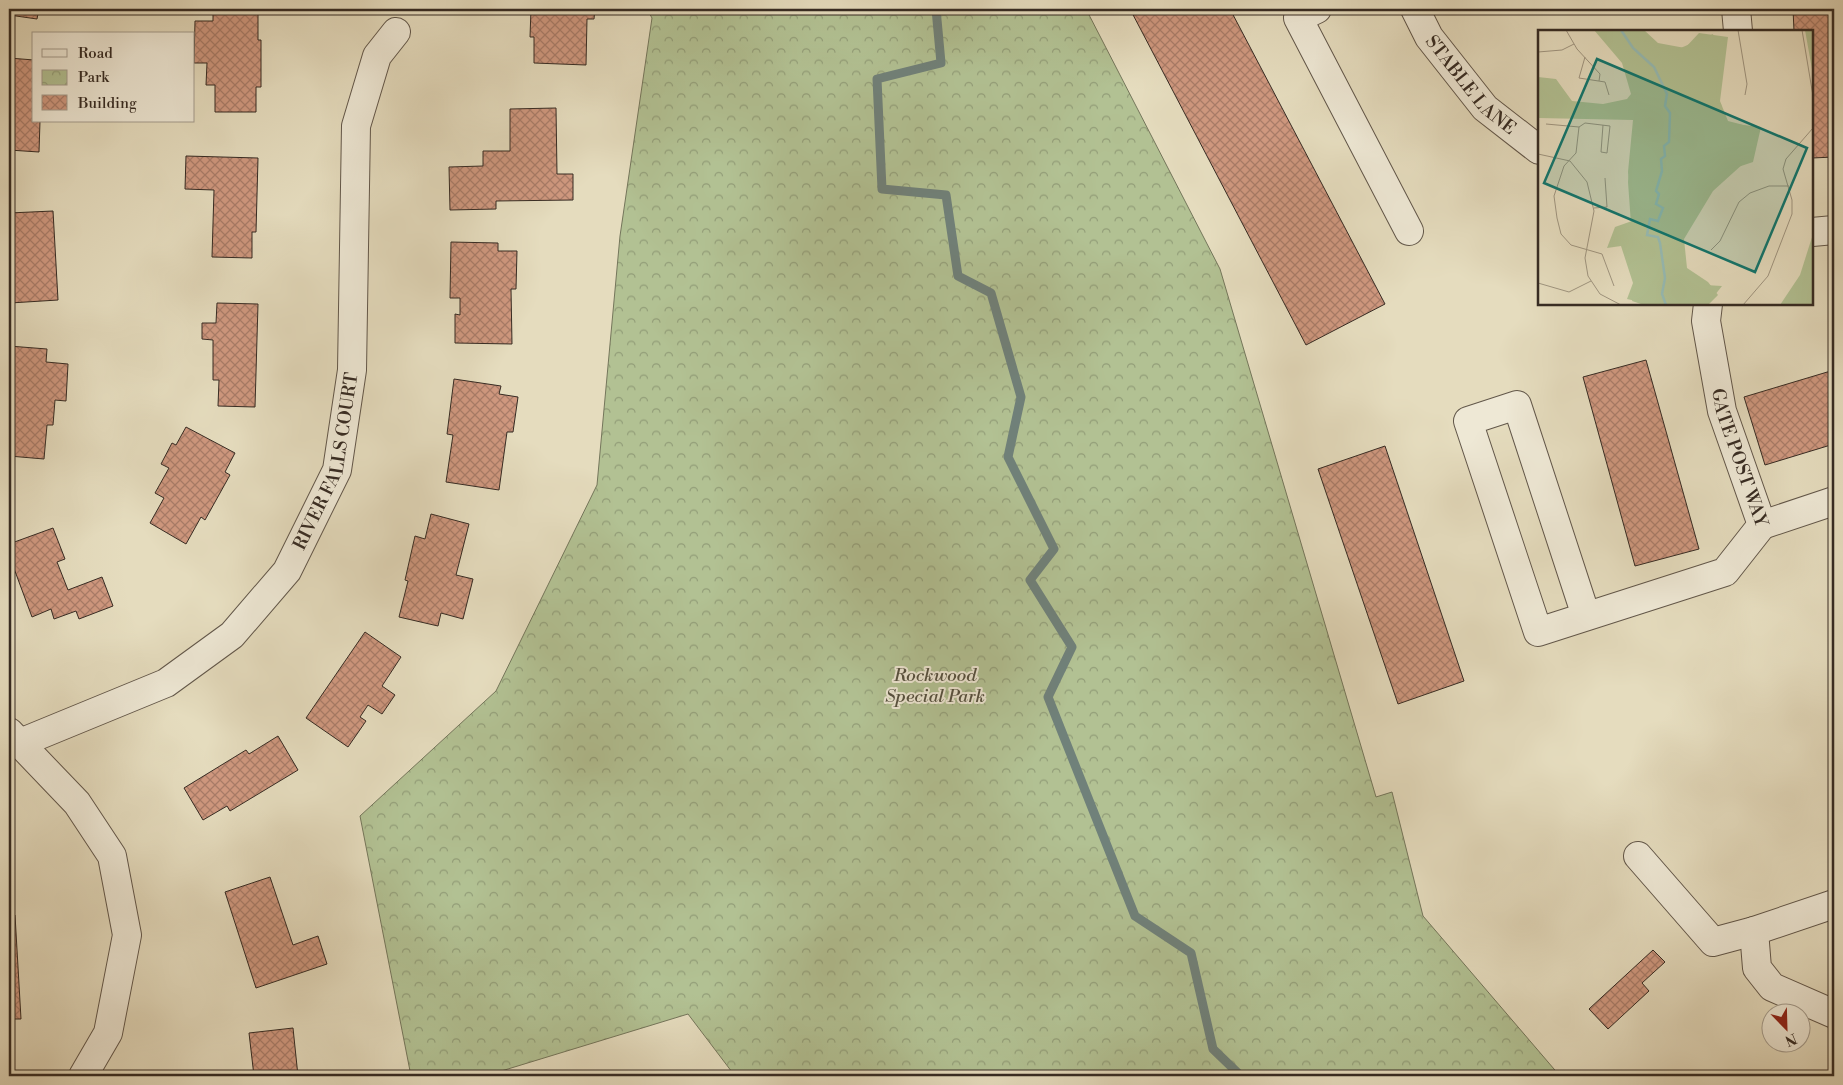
<svg xmlns="http://www.w3.org/2000/svg" width="1843" height="1085" viewBox="0 0 1843 1085" font-family="'Libre Bodoni',serif">
  <style>
    .park { fill: url(#park-crowns); stroke: #74765b }
    .lines { fill: none; stroke-linecap: round; stroke-linejoin: round }
    .stream { stroke: #70817a; stroke-width: 9 }
    .building { fill: url(#building-cross-hatch); stroke: #362b23 }
    .minor-casing { stroke: #62574a; stroke-width: 30 }
    .minor { stroke: #eee8d5; stroke-width: 28 }
    .labels { text-anchor: middle; stroke-width: 4; stroke-linejoin: round; paint-order: stroke }
    .street-label { font-size: 18px; fill: #362b23; stroke: #eee8d5 }
    .park-label { font-size: 18px; font-style: italic; fill: #55503f; stroke: #eee8d5 }
    .inset-river { fill: none; stroke: #96bbb4; stroke-width: 2.5 }
    .inset-road { fill: none; stroke: #9f9580; stroke-width: 1 }
    .view { fill: #0f766e; fill-opacity: 0.15; stroke: #0f766e; stroke-width: 2.5 }
    .inset-edge { fill: none; stroke: #362b23; stroke-width: 2.5 }
  </style>
  <defs>
    <pattern id="park-crowns" width="20" height="18" patternUnits="userSpaceOnUse" patternTransform="scale(1.25)"><rect width="20" height="18" fill="#b2c193"/><path d="M2 6a3 3 0 1 1 6 0M12 15a3 3 0 1 1 6 0" fill="none" stroke="#929d78"/></pattern>
    <pattern id="building-cross-hatch" width="8" height="8" patternUnits="userSpaceOnUse" patternTransform="scale(1.25)"><rect width="8" height="8" fill="#cf987f"/><path d="M0 0l8 8M0 8l8-8" fill="none" stroke="#a97c68"/></pattern>
  </defs>
  <rect width="100%" height="100%" fill="#e5dcbe"/>
  <filter id="stains"><feTurbulence type="fractalNoise" baseFrequency=".004" numOctaves="4"/><feColorMatrix values="0 0 0 0 .2 0 0 0 0 .09 0 0 0 0 .02 0 0 0 .5 -.17"/></filter>
  <radialGradient id="worn" r=".72"><stop offset=".6" stop-color="#630" stop-opacity="0"/><stop offset="1" stop-color="#630" stop-opacity=".3"/></radialGradient>
  <path class="park" d="M 647,9 L 1086,9 L 1220,269 L 1376,797 L 1392,792 L 1423,916 L 1560,1076 L 735,1076 L 688,1014 L 485,1076 L 411,1076 L 360,816 L 496,691 L 597,485 L 620,236 L 652,18 Z"/>
  <g class="lines">
    <path class="stream" d="M 936,9 L 941,63 L 877,79 L 882,189 L 946,195 L 958,276 L 991,293 L 1021,397 L 1008,457 L 1054,549 L 1030,580 L 1072,647 L 1048,697 L 1135,916 L 1191,953 L 1213,1049 L 1241,1076"/>
  </g>
  <g class="building">
    <path d="M 9,9 L 39,9 L 37,19 L 9,15 Z"/>
    <path d="M 213,9 L 258,9 L 258,40 L 261,40 L 261,87 L 256,87 L 256,112 L 215,112 L 215,85 L 206,85 L 207,63 L 194,63 L 195,21 L 213,21 Z"/>
    <path d="M 531,9 L 595,9 L 594,19 L 587,19 L 586,65 L 534,63 L 534,37 L 530,37 Z"/>
    <path d="M 1130,9 L 1230,9 L 1385,304 L 1306,345 Z"/>
    <path d="M 1793,9 L 1834,9 L 1834,157 L 1812,158 L 1812,31 L 1794,31 Z"/>
    <path d="M 9,58 L 34,60 L 34,121 L 40,121 L 39,152 L 9,150 Z"/>
    <path d="M 556,108 L 557,174 L 573,174 L 573,200 L 496,201 L 496,209 L 450,210 L 449,167 L 483,166 L 483,151 L 510,151 L 510,109 Z"/>
    <path d="M 186,156 L 258,158 L 256,232 L 252,232 L 252,258 L 212,257 L 214,190 L 185,189 Z"/>
    <path d="M 53,211 L 58,300 L 10,303 L 9,272 L 13,271 L 12,245 L 9,245 L 9,213 Z"/>
    <path d="M 451,242 L 498,243 L 498,251 L 517,251 L 516,289 L 511,289 L 512,344 L 455,343 L 455,314 L 460,315 L 460,298 L 450,298 Z"/>
    <path d="M 217,303 L 258,304 L 255,407 L 218,406 L 219,380 L 213,380 L 213,340 L 202,339 L 202,323 L 216,323 Z"/>
    <path d="M 9,346 L 47,349 L 46,362 L 68,364 L 66,401 L 55,400 L 53,425 L 47,425 L 44,459 L 9,456 Z"/>
    <path d="M 1646,360 L 1699,549 L 1635,566 L 1583,377 Z"/>
    <path d="M 1834,370 L 1834,444 L 1765,465 L 1744,397 Z"/>
    <path d="M 454,379 L 501,386 L 499,394 L 518,397 L 513,432 L 507,432 L 499,490 L 446,482 L 453,435 L 447,434 Z"/>
    <path d="M 186,427 L 235,453 L 225,472 L 230,475 L 205,520 L 201,517 L 186,544 L 150,523 L 164,498 L 155,493 L 169,468 L 161,464 L 172,443 L 176,445 Z"/>
    <path d="M 1385,446 L 1464,681 L 1398,704 L 1318,469 Z"/>
    <path d="M 431,514 L 469,524 L 456,575 L 473,579 L 463,619 L 441,613 L 438,626 L 399,617 L 408,581 L 405,580 L 415,536 L 425,539 Z"/>
    <path d="M 53,528 L 65,559 L 57,562 L 68,590 L 102,577 L 113,606 L 79,619 L 76,611 L 54,619 L 51,609 L 32,617 L 9,555 L 9,544 Z"/>
    <path d="M 365,632 L 401,657 L 382,686 L 395,695 L 382,714 L 368,705 L 360,717 L 366,721 L 348,747 L 306,718 Z"/>
    <path d="M 278,736 L 298,770 L 230,811 L 227,806 L 203,820 L 184,788 L 246,750 L 249,754 Z"/>
    <path d="M 270,877 L 293,945 L 318,936 L 327,964 L 256,988 L 225,892 Z"/>
    <path d="M 15,915 L 21,1019 L 9,1019 L 9,916 Z"/>
    <path d="M 1653,950 L 1665,962 L 1642,983 L 1649,991 L 1608,1029 L 1589,1009 Z"/>
    <path d="M 293,1028 L 298,1076 L 254,1076 L 249,1033 Z"/>
  </g>
  <g class="lines">
    <g class="minor-casing">
      <g id="minor">
        <path d="M 1317,9 L 1298,18 L 1409,231"/>
        <path id="s1" d="M 1415,9 L 1429,37 L 1485,108 L 1539,150"/>
        <path d="M 1736,9 L 1738,31"/>
        <path d="M 1812,232 L 1834,230"/>
        <path id="s2" d="M 1708,304 L 1706,321 L 1722,411 L 1762,525"/>
        <path d="M 1762,525 L 1834,501"/>
        <path d="M 1586,616 L 1517,405 L 1468,421 L 1538,632 L 1725,572 L 1762,525"/>
        <path d="M 9,732 L 77,803 L 112,856 L 127,935 L 108,1033 L 83,1076"/>
        <path id="s3" d="M 20,743 L 166,683 L 232,635 L 287,571 L 337,470 L 352,370 L 356,126 L 377,56 L 396,32"/>
        <path d="M 1638,856 L 1713,942 L 1754,931 L 1834,904"/>
        <path d="M 1754,931 L 1757,968 L 1772,987 L 1834,1014"/>
      </g>
    </g>
    <use href="#minor" class="minor"/>
  </g>
  <g class="labels">
    <g class="street-label">
      <text dy="6" stroke="none"><textPath href="#s1" startOffset="95">STABLE LANE</textPath></text>
      <text dy="6" stroke="none"><textPath href="#s2" startOffset="158">GATE POST WAY</textPath></text>
      <text dy="6" stroke="none"><textPath href="#s3" startOffset="442">RIVER FALLS COURT</textPath></text>
    </g>
    <g class="park-label">
      <text x="935" y="681">Rockwood<tspan x="935" dy="21">Special Park</tspan></text>
    </g>
  </g>
  <g transform="translate(1538 30)">
    <rect width="275" height="275" fill="#e5dcbe"/>
    <path d="M 56,0 L 106,0 L 120,13 L 147,18 L 161,3 L 190,7 L 182,71 L 190,91 L 221,99 L 206,133 L 175,161 L 146,209 L 149,238 L 170,252 L 180,265 L 170,275 L 116,275 L 89,269 L 95,253 L 83,216 L 69,218 L 77,197 L 94,191 L 90,142 L 95,90 L 0,88 L 0,47 L 18,49 L 34,71 L 65,74 L 89,69 L 93,64 L 84,33 ZM 267,0 L 275,0 L 275,45 ZM 275,204 L 275,275 L 242,275 L 262,245 Z" fill="#b2c193"/>
    <path d="M 58,0 L 104,0 L 118,17 L 138,20 L 175,4 L 182,42 L 178,56 L 179,73 L 183,74 L 187,93 L 223,97 L 215,132 L 194,139 L 172,158 L 143,209 L 145,236 L 167,255 L 184,256 L 169,275 L 106,275 L 94,271 L 99,252 L 86,215 L 93,194 L 90,152 L 99,69 L 87,32 Z" fill="#b2c193"/>
    <path class="inset-river" d="M 83,0 L 95,18 L 116,37 L 129,64 L 127,76 L 132,83 L 131,112 L 126,116 L 127,126 L 123,129 L 124,141 L 118,161 L 121,164 L 118,174 L 125,178 L 120,191 L 112,189 L 109,205 L 120,207 L 122,213 L 127,248 L 124,264 L 128,275"/>
    <path class="inset-road" d="M 28,0 L 39,19 L 62,44 L 61,51M 200,0 L 209,54 L 207,65M 264,0 L 275,66M 0,22 L 24,20 L 36,14M 47,27 L 41,48 L 67,52 L 71,65M 8,94 L 41,97M 41,97 L 38,123 L 26,136 L 16,166 L 19,188 L 23,204 L 33,215 L 64,224 L 76,256M 41,97 L 47,93 L 72,96 L 69,123 L 63,122 L 65,95M 0,124 L 32,131 L 49,152 L 56,181 L 47,228 L 50,246 L 62,264 L 83,275M 56,178 L 69,177 L 67,148M 173,220 L 182,211 L 201,172 L 212,163 L 231,156 L 251,156M 0,253 L 31,262 L 53,251M 205,275 L 230,246 L 254,184 L 254,170 L 245,139 L 248,129 L 275,98"/>
    <path class="view" d="M 59,29 L 269,118 L 217,242 L 6,153 Z"/>
    <rect width="275" height="275" class="inset-edge"/>
  </g>
  <rect width="1843" height="1085" fill="none" stroke="#e5dcbe" stroke-width="30"/>
  <rect x="10" y="10" width="1823" height="1065" fill="none" stroke="#362b23" stroke-width="2.5"/>
  <rect x="15" y="15" width="1813" height="1055" fill="none" stroke="#362b23"/>
  <rect x="32" y="32" width="162" height="90" fill="#eee8d5" stroke="#a49c8e"/>
  <rect x="42" y="49" width="25" height="8" fill="#eee8d5" stroke="#a49c8e"/>
  <text x="78" y="58" font-size="15" fill="#362b23">Road</text>
  <rect x="42" y="70" width="25" height="15" fill="url(#park-crowns)" stroke="#a49c8e"/>
  <text x="78" y="82" font-size="15" fill="#362b23">Park</text>
  <rect x="42" y="95" width="25" height="15" fill="url(#building-cross-hatch)" stroke="#a49c8e"/>
  <text x="78" y="108" font-size="15" fill="#362b23">Building</text>
  <g transform="translate(1786 1028) rotate(157)"><circle r="24" fill="#eee8d5" stroke="#a49c8e"/>
  <path d="M0-4L9 19L0 12L-9 19Z" fill="#8f2418"/>
  <text y="-8" font-size="14" font-weight="bold" text-anchor="middle" fill="#362b23">N</text>
  </g>
  <rect width="100%" height="100%" filter="url(#stains)"/>
  <rect width="100%" height="100%" fill="url(#worn)"/>
</svg>
